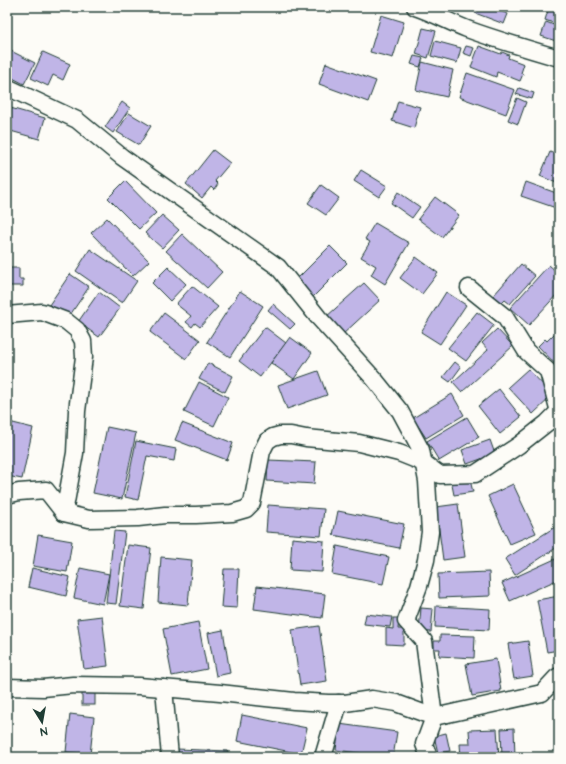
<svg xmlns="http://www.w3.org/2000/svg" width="566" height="764" viewBox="0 0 566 764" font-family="'Architects Daughter',sans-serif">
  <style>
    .building { fill: #c0b5e7; stroke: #1f3d34 }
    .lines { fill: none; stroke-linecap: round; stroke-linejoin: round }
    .minor-casing { stroke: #1f3d34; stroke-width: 19 }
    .minor { stroke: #fdfcf7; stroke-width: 16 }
  </style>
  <rect width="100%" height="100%" fill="#fdfcf7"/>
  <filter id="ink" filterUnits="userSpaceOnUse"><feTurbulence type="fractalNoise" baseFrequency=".025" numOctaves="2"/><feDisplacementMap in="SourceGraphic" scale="8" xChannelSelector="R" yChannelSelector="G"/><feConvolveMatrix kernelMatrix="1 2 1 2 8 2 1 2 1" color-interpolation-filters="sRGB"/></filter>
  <g filter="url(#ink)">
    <g class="building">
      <path d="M 477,7 L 490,7 L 508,14 L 504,24 L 475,13 Z"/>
      <path d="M 549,7 L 559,7 L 559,25 L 545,20 Z"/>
      <path d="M 381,15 L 404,22 L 393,58 L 370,52 Z"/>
      <path d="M 546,22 L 559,27 L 559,42 L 541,36 Z"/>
      <path d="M 423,28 L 436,31 L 428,58 L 416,54 Z"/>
      <path d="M 435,41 L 461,48 L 457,63 L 431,56 Z"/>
      <path d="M 466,46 L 474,48 L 471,56 L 463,53 Z"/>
      <path d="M 479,46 L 501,54 L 502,52 L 509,55 L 508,58 L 524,64 L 521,73 L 523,74 L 520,81 L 497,72 L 496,77 L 471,67 Z"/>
      <path d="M 7,49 L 35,63 L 24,84 L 7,75 Z"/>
      <path d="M 43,52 L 70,64 L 63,80 L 53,75 L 48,86 L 31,78 Z"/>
      <path d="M 414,56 L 423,58 L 420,67 L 411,64 Z"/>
      <path d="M 422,62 L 453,70 L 447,97 L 416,90 Z"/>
      <path d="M 326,63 L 376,81 L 368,102 L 319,84 Z"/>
      <path d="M 467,73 L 515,90 L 506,114 L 459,97 Z"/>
      <path d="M 519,88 L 534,93 L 532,99 L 516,94 Z"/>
      <path d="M 517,98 L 526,102 L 518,124 L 508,120 Z"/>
      <path d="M 398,101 L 420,107 L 414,128 L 392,121 Z"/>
      <path d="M 122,102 L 130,108 L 113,133 L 105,127 Z"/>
      <path d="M 7,107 L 45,118 L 39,139 L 7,130 Z"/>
      <path d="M 129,113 L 151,126 L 139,145 L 117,132 Z"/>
      <path d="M 213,150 L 230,163 L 215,181 L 218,184 L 214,190 L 211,187 L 202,198 L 186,184 Z"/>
      <path d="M 550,152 L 559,156 L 559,184 L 540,176 Z"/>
      <path d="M 361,170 L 387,186 L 379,197 L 354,181 Z"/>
      <path d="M 125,181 L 156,213 L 139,229 L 108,198 Z"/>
      <path d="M 526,182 L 559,194 L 559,209 L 521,196 Z"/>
      <path d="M 321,185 L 339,198 L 326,215 L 308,203 Z"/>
      <path d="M 398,192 L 420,207 L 412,218 L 391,203 Z"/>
      <path d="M 435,197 L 459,215 L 442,237 L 418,219 Z"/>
      <path d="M 162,215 L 179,230 L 162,248 L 145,233 Z"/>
      <path d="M 107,218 L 149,261 L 133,276 L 91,233 Z"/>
      <path d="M 375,223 L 409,243 L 385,284 L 371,275 L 376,266 L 361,257 L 370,242 L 365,239 Z"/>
      <path d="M 182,234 L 222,272 L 207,288 L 166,251 Z"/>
      <path d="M 330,246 L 347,263 L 313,297 L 296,280 Z"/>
      <path d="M 90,249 L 137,281 L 122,303 L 76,271 Z"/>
      <path d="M 416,257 L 438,273 L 422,294 L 400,278 Z"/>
      <path d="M 521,264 L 535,276 L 510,304 L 505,300 L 501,304 L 493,296 Z"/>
      <path d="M 549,265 L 559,274 L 559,292 L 529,325 L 510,308 Z"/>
      <path d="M 168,267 L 186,284 L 170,301 L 152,283 Z"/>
      <path d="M 7,268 L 19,268 L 19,279 L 23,279 L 23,286 L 7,286 Z"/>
      <path d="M 70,274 L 89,287 L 68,318 L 49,305 Z"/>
      <path d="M 364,283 L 380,300 L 342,335 L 326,317 Z"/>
      <path d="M 192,286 L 218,307 L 200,327 L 195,323 L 192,327 L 186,322 L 191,316 L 176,304 Z"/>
      <path d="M 240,291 L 263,306 L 230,357 L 207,342 Z"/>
      <path d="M 99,292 L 120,308 L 99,337 L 78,322 Z"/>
      <path d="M 446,292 L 466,305 L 440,344 L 421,332 Z"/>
      <path d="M 273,304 L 295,324 L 290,329 L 268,310 Z"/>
      <path d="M 477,312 L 494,325 L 466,361 L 448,348 Z"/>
      <path d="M 164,313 L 200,340 L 186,359 L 150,332 Z"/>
      <path d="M 265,327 L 286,343 L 260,377 L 239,361 Z"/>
      <path d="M 497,329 L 513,346 L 462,392 L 453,382 L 488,350 L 482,343 Z"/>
      <path d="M 559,329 L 559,368 L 538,346 L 545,339 L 547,341 Z"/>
      <path d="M 290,337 L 312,353 L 294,379 L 271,363 Z"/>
      <path d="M 455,362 L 461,367 L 450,382 L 443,377 Z"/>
      <path d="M 208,363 L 233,376 L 225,392 L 199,379 Z"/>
      <path d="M 528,369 L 553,395 L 533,414 L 508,387 Z"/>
      <path d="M 318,371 L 327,395 L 287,409 L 278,385 Z"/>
      <path d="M 199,382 L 228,397 L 214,426 L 184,412 Z"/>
      <path d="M 499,389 L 521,417 L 500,434 L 478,406 Z"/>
      <path d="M 452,394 L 464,415 L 426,438 L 413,418 Z"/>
      <path d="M 467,417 L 479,437 L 439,461 L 427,441 Z"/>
      <path d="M 9,422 L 33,428 L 22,479 L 7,476 L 7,433 Z"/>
      <path d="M 182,423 L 233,443 L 227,460 L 175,440 Z"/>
      <path d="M 107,427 L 136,433 L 122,499 L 93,493 Z"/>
      <path d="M 490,440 L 495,454 L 467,464 L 462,450 Z"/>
      <path d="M 136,441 L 176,449 L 174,461 L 147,456 L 138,500 L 125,497 Z"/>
      <path d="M 268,460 L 316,462 L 314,484 L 267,481 Z"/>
      <path d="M 469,476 L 473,492 L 454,495 L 451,480 Z"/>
      <path d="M 513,484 L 536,533 L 510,544 L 488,496 Z"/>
      <path d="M 458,504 L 465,557 L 443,560 L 436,507 Z"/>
      <path d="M 268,505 L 324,509 L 321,536 L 266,532 Z"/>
      <path d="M 338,511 L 404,524 L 399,548 L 333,535 Z"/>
      <path d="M 555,527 L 559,534 L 559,546 L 515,575 L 505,559 Z"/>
      <path d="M 114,531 L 125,532 L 116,604 L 106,603 Z"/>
      <path d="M 38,535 L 72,541 L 67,572 L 33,566 Z"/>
      <path d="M 292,538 L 324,541 L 322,572 L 290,570 Z"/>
      <path d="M 128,545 L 151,548 L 144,609 L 120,606 Z"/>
      <path d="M 337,546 L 389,557 L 383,584 L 332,574 Z"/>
      <path d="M 161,557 L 192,560 L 188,605 L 158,602 Z"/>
      <path d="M 555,559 L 559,567 L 559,579 L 510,601 L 502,583 Z"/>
      <path d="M 32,568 L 70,577 L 66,596 L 28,587 Z"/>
      <path d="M 80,568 L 109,574 L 103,604 L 74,598 Z"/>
      <path d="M 224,569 L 239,569 L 237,608 L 221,607 Z"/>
      <path d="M 489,572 L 490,596 L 439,598 L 438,574 Z"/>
      <path d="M 257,586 L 325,594 L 322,618 L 254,609 Z"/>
      <path d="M 559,596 L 559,650 L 547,652 L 537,600 Z"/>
      <path d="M 436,606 L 490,609 L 489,630 L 435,627 Z"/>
      <path d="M 421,608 L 433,609 L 431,632 L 419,631 Z"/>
      <path d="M 366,614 L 392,617 L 390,627 L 364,624 Z"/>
      <path d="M 102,616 L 108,666 L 84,669 L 77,619 Z"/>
      <path d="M 393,618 L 399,618 L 398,629 L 404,629 L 404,645 L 386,644 L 386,628 L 393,629 Z"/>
      <path d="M 198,622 L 207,669 L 172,676 L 163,629 Z"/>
      <path d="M 319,626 L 327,681 L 300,685 L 292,630 Z"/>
      <path d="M 223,630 L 230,673 L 216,676 L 208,633 Z"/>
      <path d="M 440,635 L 475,636 L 474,658 L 439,656 L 440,649 L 434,649 L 434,641 L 440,641 Z"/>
      <path d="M 528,641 L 533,676 L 514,679 L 508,644 Z"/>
      <path d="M 496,659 L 501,691 L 472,696 L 466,664 Z"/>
      <rect x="82" y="693" width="13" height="12"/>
      <path d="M 70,714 L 94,717 L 90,755 L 66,752 Z"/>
      <path d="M 242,715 L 307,728 L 301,754 L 237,741 Z"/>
      <path d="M 339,724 L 397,732 L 393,757 L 387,757 L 336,750 Z"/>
      <path d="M 514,728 L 515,757 L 502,757 L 501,729 Z"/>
      <path d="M 497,729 L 499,757 L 461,757 L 460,744 L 470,744 L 469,730 Z"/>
      <path d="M 446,733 L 450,751 L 438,753 L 434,736 Z"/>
      <path d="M 176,749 L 228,751 L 227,757 L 176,757 Z"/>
    </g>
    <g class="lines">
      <g class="minor-casing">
        <g id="minor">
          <path d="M 415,7 C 433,13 449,22 467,29 C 497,40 528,49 559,58"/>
          <path d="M 7,87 L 77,120 L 122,157 L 278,267 L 318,317 L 375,380 L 400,411 L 421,450 L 427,481 L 430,532 L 426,560 L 419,586 L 406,621 L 424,641 L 434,717 L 424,744 L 429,757"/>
          <path d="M 469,288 L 505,317 L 526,351 L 548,371 L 559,412"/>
          <path d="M 7,315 L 42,312 L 66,321 L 77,330 L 83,341 L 84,357 L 77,411 L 75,453 L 64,513"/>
          <path d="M 7,495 L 19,492 L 46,490 L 64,513 L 89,519 L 138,518 L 165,515 L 196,515 L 232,513 L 246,509 L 252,503 L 262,451 L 267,441 L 273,437 L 280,435 L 291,435 L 306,438 L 359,443 L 399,453 L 424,463 L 440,475 L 475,474 L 519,445 L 547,423 L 559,411"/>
          <path d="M 7,687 L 43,688 L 73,685 L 139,686 L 220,693 L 294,701 L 328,703 L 345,703 L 372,699 L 396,703 L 434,717 L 542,693 L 556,678 L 559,676"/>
          <path d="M 164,688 L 170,757"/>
          <path d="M 323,757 L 339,703"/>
        </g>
      </g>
      <use href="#minor" class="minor"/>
    </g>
  </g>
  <rect width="566" height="764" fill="none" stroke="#fdfcf7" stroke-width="24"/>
  <rect x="12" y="12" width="542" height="740" fill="none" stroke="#1f3d34" stroke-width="1.5" filter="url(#ink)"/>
  <g transform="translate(42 722) rotate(169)" stroke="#fdfcf7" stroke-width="3" paint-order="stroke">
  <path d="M0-3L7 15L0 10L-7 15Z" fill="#1f3d34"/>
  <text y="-6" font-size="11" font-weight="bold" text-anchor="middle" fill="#1f3d34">N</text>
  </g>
</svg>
